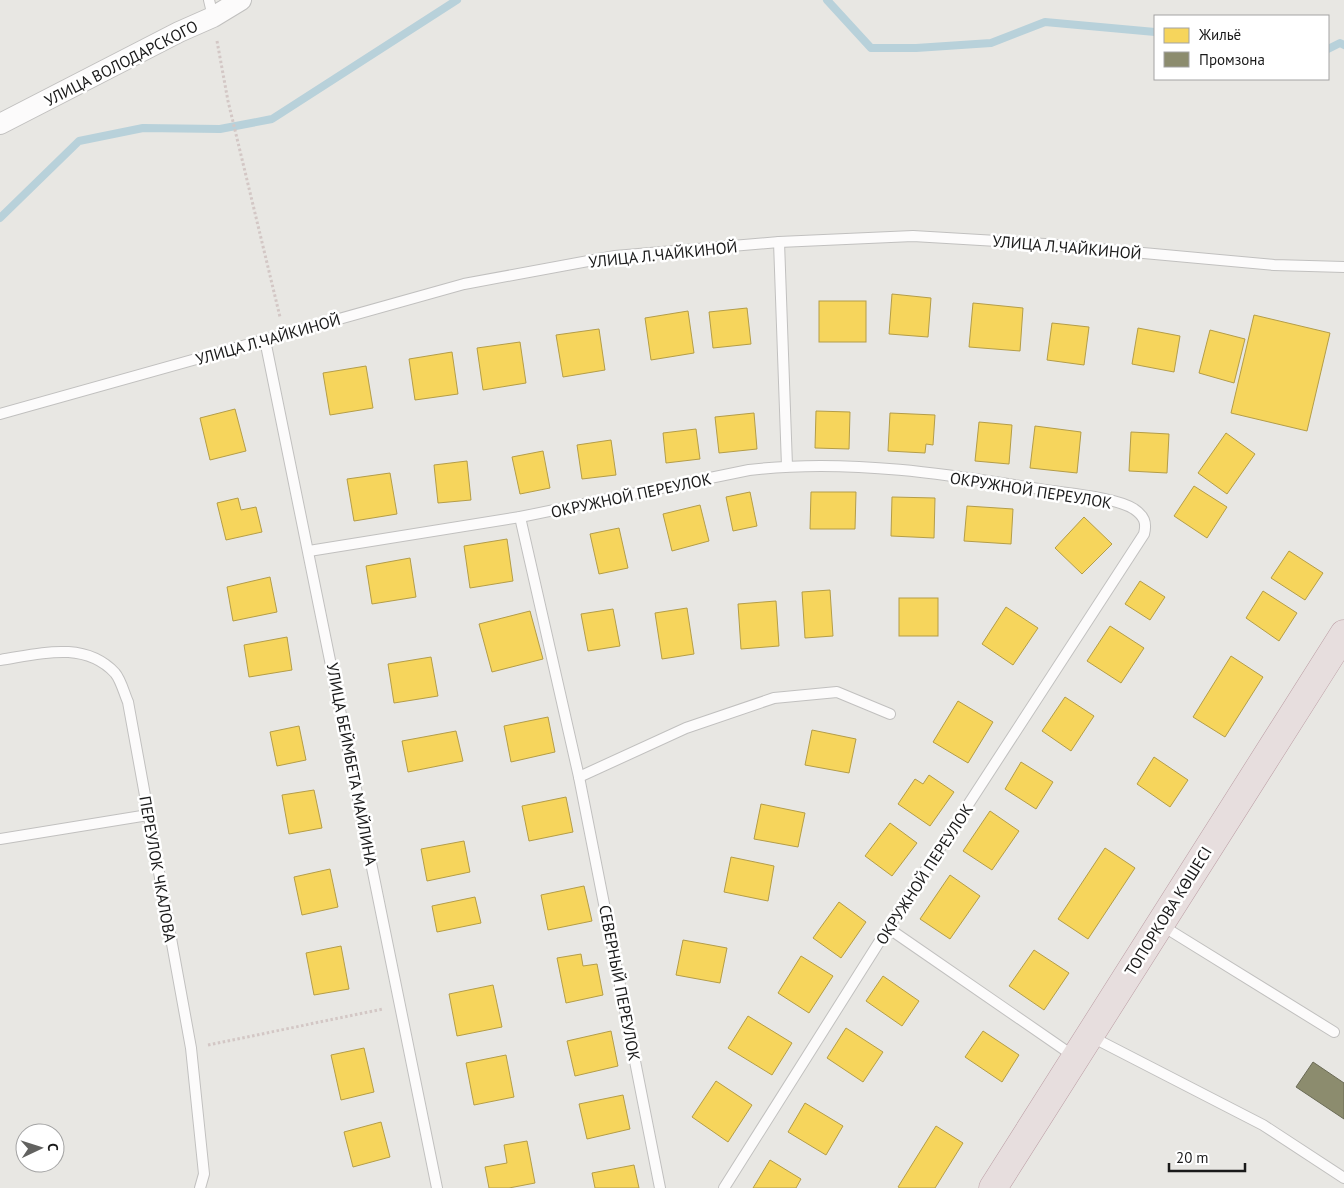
<svg xmlns="http://www.w3.org/2000/svg" width="1344" height="1188" viewBox="0 0 1344 1188" font-family="'PT Sans',sans-serif">
  <style>
    .homes { fill: #f6d55c; stroke: #b49d48 }
    .industry { fill: #8c8c6e; stroke: #6a6a55 }
    .lines { fill: none; stroke-linecap: round; stroke-linejoin: round }
    .stream { stroke: #b8d1da; stroke-width: 8 }
    .lane-casing { stroke: #c1c0bf; stroke-width: 12 }
    .street-casing { stroke: #c1c0bf; stroke-width: 22 }
    .highway-casing { stroke: #bb9da4; stroke-width: 29 }
    .path { stroke: #d3c7c5; stroke-width: 3; stroke-dasharray: 2.5 2.5; stroke-linecap: butt }
    .lane { stroke: #fcfbfb; stroke-width: 10 }
    .street { stroke: #fcfbfb; stroke-width: 20 }
    .highway { stroke: #e7dede; stroke-width: 28 }
    .labels { text-anchor: middle; stroke-width: 5; stroke-linejoin: round; paint-order: stroke }
    .street-label { font-size: 16px; fill: #1a1a1a; stroke: #fff }
  </style>
  <rect width="100%" height="100%" fill="#e8e7e3"/>
  <g class="homes">
    <path d="M 892,294 L 931,298 L 928,337 L 889,334 Z"/>
    <rect x="819" y="301" width="47" height="41"/>
    <path d="M 973,303 L 1023,308 L 1020,351 L 969,347 Z"/>
    <path d="M 747,308 L 751,344 L 713,348 L 709,312 Z"/>
    <path d="M 688,311 L 694,353 L 651,360 L 645,318 Z"/>
    <path d="M 1254,315 L 1330,333 L 1307,431 L 1231,413 Z"/>
    <path d="M 1052,323 L 1089,327 L 1084,365 L 1047,360 Z"/>
    <path d="M 1138,328 L 1180,336 L 1174,372 L 1132,364 Z"/>
    <path d="M 599,329 L 605,370 L 563,377 L 556,335 Z"/>
    <path d="M 1210,330 L 1245,339 L 1234,383 L 1199,373 Z"/>
    <path d="M 520,342 L 526,383 L 483,390 L 477,348 Z"/>
    <path d="M 452,352 L 458,394 L 415,400 L 409,359 Z"/>
    <path d="M 366,366 L 373,408 L 330,415 L 323,373 Z"/>
    <path d="M 235,409 L 246,451 L 210,460 L 200,418 Z"/>
    <path d="M 816,411 L 850,412 L 849,449 L 815,448 Z"/>
    <path d="M 754,413 L 757,449 L 719,453 L 715,417 Z"/>
    <path d="M 890,413 L 935,415 L 933,445 L 926,444 L 925,453 L 888,451 Z"/>
    <path d="M 979,422 L 1012,425 L 1009,464 L 975,461 Z"/>
    <path d="M 1035,426 L 1081,432 L 1077,473 L 1030,468 Z"/>
    <path d="M 696,429 L 700,459 L 666,463 L 663,433 Z"/>
    <path d="M 1131,432 L 1169,434 L 1167,473 L 1129,471 Z"/>
    <path d="M 1226,433 L 1255,454 L 1227,494 L 1198,473 Z"/>
    <path d="M 611,440 L 616,475 L 582,479 L 577,445 Z"/>
    <path d="M 543,451 L 550,488 L 520,494 L 512,457 Z"/>
    <path d="M 467,461 L 471,500 L 438,503 L 434,465 Z"/>
    <path d="M 390,473 L 397,514 L 354,521 L 347,479 Z"/>
    <path d="M 1194,486 L 1227,507 L 1207,538 L 1174,516 Z"/>
    <path d="M 750,492 L 757,526 L 733,531 L 726,497 Z"/>
    <path d="M 811,492 L 856,492 L 855,529 L 810,529 Z"/>
    <path d="M 892,497 L 935,498 L 934,538 L 891,536 Z"/>
    <path d="M 238,498 L 241,510 L 256,507 L 262,532 L 226,540 L 217,503 Z"/>
    <path d="M 700,505 L 709,541 L 672,551 L 663,514 Z"/>
    <path d="M 967,506 L 1013,509 L 1011,544 L 964,541 Z"/>
    <path d="M 1084,517 L 1112,544 L 1082,574 L 1055,548 Z"/>
    <path d="M 619,528 L 628,568 L 599,574 L 590,534 Z"/>
    <path d="M 507,539 L 513,581 L 470,588 L 464,546 Z"/>
    <path d="M 1289,551 L 1323,573 L 1305,600 L 1271,578 Z"/>
    <path d="M 410,558 L 416,597 L 372,604 L 366,566 Z"/>
    <path d="M 270,577 L 277,612 L 233,621 L 227,587 Z"/>
    <path d="M 1140,581 L 1165,597 L 1150,620 L 1125,604 Z"/>
    <path d="M 830,590 L 833,636 L 805,638 L 802,592 Z"/>
    <path d="M 1263,591 L 1297,613 L 1279,641 L 1246,618 Z"/>
    <rect x="899" y="598" width="39" height="38"/>
    <path d="M 776,601 L 779,646 L 741,649 L 738,604 Z"/>
    <path d="M 1006,607 L 1038,628 L 1013,665 L 982,644 Z"/>
    <path d="M 687,608 L 694,654 L 662,659 L 655,613 Z"/>
    <path d="M 613,609 L 620,646 L 588,651 L 581,614 Z"/>
    <path d="M 530,611 L 543,659 L 492,672 L 479,624 Z"/>
    <path d="M 1110,626 L 1144,648 L 1121,683 L 1087,661 Z"/>
    <path d="M 287,637 L 292,670 L 249,677 L 244,645 Z"/>
    <path d="M 1231,656 L 1263,677 L 1225,737 L 1193,717 Z"/>
    <path d="M 431,657 L 438,696 L 394,703 L 388,664 Z"/>
    <path d="M 1065,697 L 1094,716 L 1071,751 L 1042,731 Z"/>
    <path d="M 958,701 L 993,722 L 968,763 L 933,742 Z"/>
    <path d="M 548,717 L 555,752 L 511,762 L 504,726 Z"/>
    <path d="M 299,726 L 306,760 L 277,766 L 270,732 Z"/>
    <path d="M 812,730 L 856,739 L 849,773 L 805,765 Z"/>
    <path d="M 456,731 L 463,761 L 408,772 L 402,741 Z"/>
    <path d="M 1154,757 L 1188,780 L 1170,807 L 1137,784 Z"/>
    <path d="M 1021,762 L 1053,782 L 1036,809 L 1005,789 Z"/>
    <path d="M 929,775 L 954,792 L 930,826 L 898,804 L 915,779 L 923,784 Z"/>
    <path d="M 314,790 L 322,828 L 289,834 L 282,795 Z"/>
    <path d="M 566,797 L 573,832 L 529,841 L 522,806 Z"/>
    <path d="M 761,804 L 805,813 L 798,847 L 754,839 Z"/>
    <path d="M 990,811 L 1019,831 L 992,870 L 963,851 Z"/>
    <path d="M 890,823 L 917,843 L 892,876 L 865,856 Z"/>
    <path d="M 464,841 L 470,872 L 427,881 L 421,849 Z"/>
    <path d="M 1105,848 L 1135,868 L 1088,939 L 1058,919 Z"/>
    <path d="M 731,857 L 774,866 L 768,901 L 724,892 Z"/>
    <path d="M 330,869 L 338,907 L 302,915 L 294,877 Z"/>
    <path d="M 950,875 L 980,896 L 950,939 L 920,919 Z"/>
    <path d="M 584,886 L 592,921 L 548,930 L 541,895 Z"/>
    <path d="M 475,897 L 481,923 L 437,932 L 432,906 Z"/>
    <path d="M 839,902 L 866,922 L 841,958 L 813,938 Z"/>
    <path d="M 683,940 L 727,948 L 720,983 L 676,975 Z"/>
    <path d="M 341,946 L 349,989 L 314,995 L 306,953 Z"/>
    <path d="M 1034,950 L 1069,973 L 1044,1010 L 1009,986 Z"/>
    <path d="M 581,954 L 583,966 L 597,964 L 603,995 L 566,1003 L 557,958 Z"/>
    <path d="M 801,956 L 833,976 L 809,1013 L 778,993 Z"/>
    <path d="M 883,976 L 919,1001 L 902,1026 L 866,1001 Z"/>
    <path d="M 493,985 L 502,1027 L 457,1036 L 449,994 Z"/>
    <path d="M 748,1016 L 792,1043 L 772,1075 L 728,1048 Z"/>
    <path d="M 846,1028 L 883,1052 L 863,1082 L 827,1058 Z"/>
    <path d="M 611,1031 L 618,1066 L 575,1076 L 567,1041 Z"/>
    <path d="M 983,1031 L 1019,1055 L 1002,1082 L 965,1057 Z"/>
    <path d="M 364,1048 L 374,1092 L 341,1100 L 331,1055 Z"/>
    <path d="M 506,1055 L 514,1097 L 474,1105 L 466,1063 Z"/>
    <path d="M 716,1081 L 752,1105 L 728,1142 L 692,1117 Z"/>
    <path d="M 623,1095 L 630,1129 L 587,1139 L 579,1104 Z"/>
    <path d="M 805,1103 L 843,1126 L 826,1155 L 788,1132 Z"/>
    <path d="M 381,1122 L 390,1157 L 353,1167 L 344,1132 Z"/>
    <path d="M 936,1126 L 963,1143 L 935,1188 L 900,1188 L 898,1187 Z"/>
    <path d="M 527,1141 L 535,1183 L 509,1188 L 489,1188 L 485,1167 L 507,1163 L 504,1145 Z"/>
    <path d="M 770,1160 L 801,1179 L 796,1188 L 753,1188 Z"/>
    <path d="M 634,1165 L 639,1188 L 595,1188 L 592,1173 Z"/>
  </g>
  <path class="industry" d="M 1313,1062 L 1344,1083 L 1344,1119 L 1296,1087 Z"/>
  <g class="lines">
    <g class="stream">
      <path d="M 827,0 L 871,48 L 916,48 L 991,43 L 1045,22 L 1155,32"/>
      <path d="M 1328,49 L 1340,43 L 1344,45"/>
      <path d="M 0,218 L 79,141 L 143,128 L 220,129 L 272,119 L 457,0"/>
    </g>
    <g class="lane-casing">
      <g id="lane">
        <path d="M 209,0 L 213,17"/>
        <path d="M 779,242 L 787,466"/>
        <path d="M 265,340 L 437,1188"/>
        <path d="M 0,414 L 464,284 L 615,256 L 779,242 L 913,236 L 1045,244 L 1274,265 L 1344,267"/>
        <path d="M 520,517 L 579,777 L 660,1188"/>
        <path d="M 309,551 L 520,517 L 749,470 C 850,458 953,475 1052,491 C 1073,494 1117,498 1134,509 C 1144,516 1147,522 1144,534 L 888,928 L 724,1188"/>
        <path d="M 0,660 C 39,654 84,640 115,673 C 121,680 124,693 128,702 L 191,1048 L 204,1174 L 200,1188"/>
        <path d="M 579,777 L 686,728 L 774,698 L 837,692 L 890,714"/>
        <path d="M 0,839 L 148,815"/>
        <path d="M 1161,925 L 1334,1032"/>
        <path d="M 888,928 L 1075,1057"/>
        <path d="M 1090,1036 L 1263,1125 L 1344,1178"/>
      </g>
    </g>
    <g class="street-casing">
      <path id="street" d="M 0,124 L 179,32 L 213,17 L 241,0"/>
    </g>
    <g class="highway-casing">
      <path id="highway" d="M 993,1188 L 1344,634"/>
    </g>
    <g class="path">
      <path d="M 217,41 L 228,101 L 280,317"/>
      <path d="M 208,1045 L 383,1009"/>
    </g>
    <use href="#lane" class="lane"/>
    <use href="#street" class="street"/>
    <use href="#highway" class="highway"/>
  </g>
  <g class="labels">
    <g class="street-label">
      <text transform="translate(121 63) rotate(-27)" y="6">УЛИЦА ВОЛОДАРСКОГО</text>
      <text transform="translate(1067 247) rotate(5)" y="6">УЛИЦА Л.ЧАЙКИНОЙ</text>
      <text transform="translate(663 254) rotate(-6)" y="6">УЛИЦА Л.ЧАЙКИНОЙ</text>
      <text transform="translate(268 339) rotate(-16)" y="6">УЛИЦА Л.ЧАЙКИНОЙ</text>
      <text transform="translate(1031 490) rotate(9)" y="6">ОКРУЖНОЙ ПЕРЕУЛОК</text>
      <text transform="translate(631 495) rotate(-12)" y="6">ОКРУЖНОЙ ПЕРЕУЛОК</text>
      <text transform="translate(352 764) rotate(79)" y="6">УЛИЦА БЕЙМБЕТА МАЙЛИНА</text>
      <text transform="translate(158 869) rotate(80)" y="6">ПЕРЕУЛОК ЧКАЛОВА</text>
      <text transform="translate(924 874) rotate(-57)" y="6">ОКРУЖНОЙ ПЕРЕУЛОК</text>
      <text transform="translate(1168 911) rotate(-58)" y="6">ТОПОРКОВА КӨШЕСІ</text>
      <text transform="translate(620 983) rotate(79)" y="6">СЕВЕРНЫЙ ПЕРЕУЛОК</text>
    </g>
  </g>
  <rect x="1154" y="15" width="175" height="65" fill="#ffffff" stroke="#a3a3a3"/>
  <rect x="1164" y="28" width="25" height="15" fill="#f6d55c" stroke="#a3a3a3"/>
  <text x="1199" y="40" font-size="15" fill="#1a1a1a">Жильё</text>
  <rect x="1164" y="52" width="25" height="15" fill="#8c8c6e" stroke="#a3a3a3"/>
  <text x="1199" y="65" font-size="15" fill="#1a1a1a">Промзона</text>
  <g transform="translate(40 1148) rotate(86)"><circle r="24" fill="#ffffff" stroke="#a3a3a3"/>
  <path d="M0-4L9 19L0 12L-9 19Z" fill="#626260"/>
  <text y="-8" font-size="14" font-weight="bold" text-anchor="middle" fill="#1a1a1a">С</text>
  </g>
  <path d="M1169 1163v8h76v-8" fill="none" stroke="#1a1a1a" stroke-width="2.5"/>
  <text x="1176" y="1163" font-size="15" fill="#1a1a1a" stroke="#ffffff" stroke-width="4" paint-order="stroke">20 m</text>
</svg>
